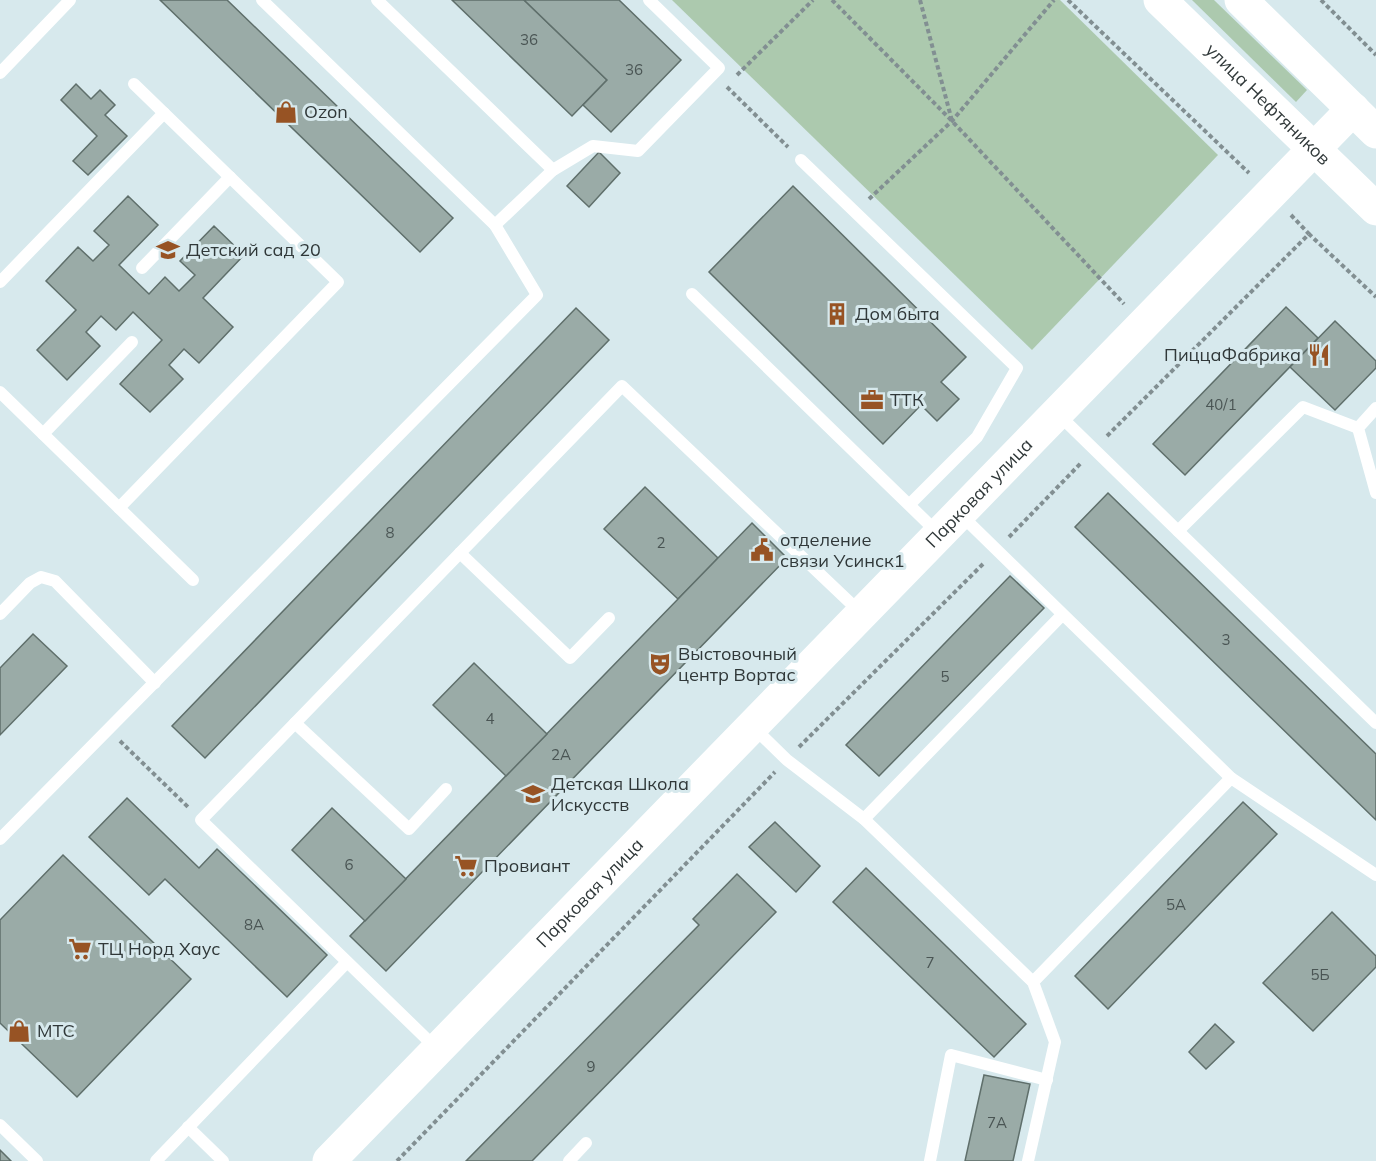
<svg xmlns="http://www.w3.org/2000/svg" width="1376" height="1161" viewBox="0 0 1376 1161" font-family="Mulish,sans-serif">
  <style>
    .green { fill: #acc9ae }
    .building { fill: #9aaba7; stroke: #5f6f6b; stroke-width: 1.5 }
    .lines { fill: none; stroke-linecap: round; stroke-linejoin: round }
    .path { stroke: #828f92; stroke-width: 4; stroke-dasharray: 4.5 3; stroke-linecap: butt }
    .service { stroke: #fff; stroke-width: 12 }
    .secondary { stroke: #fff; stroke-width: 33 }
    .labels { text-anchor: middle; stroke-width: 6; stroke-linejoin: round; paint-order: stroke }
    .number-label { font-size: 15px; fill: #4a5554 }
    .street-label { font-size: 18px; fill: #303839; stroke: #d7e9ed }
    .poi-label { font-size: 18px; fill: #303839; stroke: #d7e9ed; text-anchor: start }
  </style>
  <rect width="100%" height="100%" fill="#d7e9ed"/>
  <g class="green">
    <path d="M 672,0 L 1060,0 L 1218,155 L 1032,350 Z"/>
    <path d="M 1192,0 L 1214,0 L 1307,90 L 1296,102 Z"/>
  </g>
  <g class="building">
    <path d="M 160,0 L 227,0 L 453,218 L 420,252 Z"/>
    <path d="M 452,0 L 524,0 L 607,80 L 572,116 Z"/>
    <path d="M 524,0 L 619,0 L 681,60 L 611,132 L 583,105 L 607,80 Z"/>
    <path d="M 76,84 L 91,99 L 100,90 L 115,105 L 105,115 L 127,136 L 88,175 L 73,161 L 97,136 L 61,100 Z"/>
    <path d="M 599,152 L 620,173 L 589,207 L 567,186 Z"/>
    <path d="M 793,186 L 966,357 L 941,382 L 959,399 L 937,421 L 921,405 L 883,444 L 709,272 Z"/>
    <path d="M 128,196 L 158,225 L 119,265 L 149,294 L 165,277 L 179,291 L 195,275 L 180,261 L 214,226 L 244,255 L 203,298 L 233,327 L 199,363 L 184,349 L 169,365 L 183,379 L 150,412 L 120,384 L 162,340 L 133,312 L 116,330 L 101,316 L 86,332 L 100,346 L 67,380 L 37,350 L 76,310 L 46,281 L 78,247 L 93,261 L 109,245 L 94,231 Z"/>
    <path d="M 1286,307 L 1318,338 L 1185,475 L 1153,444 Z"/>
    <path d="M 576,308 L 609,340 L 205,758 L 172,726 Z"/>
    <path d="M 1335,321 L 1376,361 L 1376,368 L 1335,410 L 1290,367 Z"/>
    <path d="M 645,487 L 718,558 L 678,599 L 604,529 Z"/>
    <path d="M 1108,493 L 1376,754 L 1376,820 L 1075,527 Z"/>
    <path d="M 752,523 L 787,558 L 386,971 L 350,936 Z"/>
    <path d="M 1010,576 L 1044,608 L 879,776 L 846,745 Z"/>
    <path d="M 33,634 L 67,666 L 0,735 L 0,668 Z"/>
    <path d="M 474,663 L 547,734 L 506,776 L 433,705 Z"/>
    <path d="M 127,798 L 199,868 L 217,849 L 327,955 L 287,997 L 165,879 L 149,895 L 89,837 Z"/>
    <path d="M 1243,802 L 1277,834 L 1108,1009 L 1075,976 Z"/>
    <path d="M 332,808 L 406,879 L 365,921 L 292,850 Z"/>
    <path d="M 775,822 L 820,866 L 796,892 L 749,847 Z"/>
    <path d="M 63,855 L 191,979 L 77,1097 L 0,1023 L 0,920 Z"/>
    <path d="M 866,868 L 1026,1024 L 994,1057 L 833,902 Z"/>
    <path d="M 737,874 L 776,912 L 532,1161 L 466,1161 L 699,925 L 693,919 Z"/>
    <path d="M 1332,912 L 1376,956 L 1376,967 L 1313,1031 L 1263,983 Z"/>
    <path d="M 1215,1024 L 1234,1042 L 1206,1069 L 1189,1052 Z"/>
    <path d="M 984,1075 L 1030,1084 L 1013,1161 L 965,1161 Z"/>
    <path d="M 0,1150 L 11,1161 L 0,1161 Z"/>
  </g>
  <g class="lines">
    <g class="path">
      <path d="M 832,0 L 952,121 L 1124,304"/>
      <path d="M 920,0 L 952,121"/>
      <path d="M 1068,0 L 1249,173"/>
      <path d="M 1321,0 L 1376,55"/>
      <path d="M 737,75 L 813,0"/>
      <path d="M 727,87 L 788,147"/>
      <path d="M 869,199 L 952,121 L 1054,0"/>
      <path d="M 1291,215 L 1309,234"/>
      <path d="M 1107,436 L 1309,234 L 1376,297"/>
      <path d="M 1009,537 L 1081,463"/>
      <path d="M 120,741 L 188,807"/>
      <path d="M 799,747 L 985,562"/>
      <path d="M 397,1161 L 775,772"/>
    </g>
    <g class="service">
      <path d="M 377,0 L 553,170"/>
      <path d="M 0,73 L 70,0"/>
      <path d="M 801,160 L 1017,368 L 977,437 L 910,504"/>
      <path d="M 495,225 L 553,170 L 593,146 L 638,151 L 719,68 L 649,0"/>
      <path d="M 142,268 L 230,177"/>
      <path d="M 0,282 L 164,113"/>
      <path d="M 692,294 L 939,534"/>
      <path d="M 0,392 L 193,580"/>
      <path d="M 1376,408 L 1358,428 L 1376,493"/>
      <path d="M 1059,415 L 1178,531 L 1303,407 L 1358,428"/>
      <path d="M 43,434 L 132,342"/>
      <path d="M 119,508 L 338,282 L 134,84"/>
      <path d="M 960,514 L 1231,778 L 1376,875"/>
      <path d="M 1178,531 L 1376,723"/>
      <path d="M 460,553 L 570,658 L 609,618"/>
      <path d="M 0,614 L 30,583 L 41,577 L 55,581 L 155,683"/>
      <path d="M 295,723 L 409,829 L 446,789"/>
      <path d="M 753,727 L 787,760 L 864,819 L 1033,982 L 1231,778"/>
      <path d="M 864,819 L 1062,615"/>
      <path d="M 0,839 L 537,295 L 495,225 L 262,0"/>
      <path d="M 437,1049 L 201,820 L 622,386 L 861,613"/>
      <path d="M 0,1125 L 37,1161"/>
      <path d="M 188,1127 L 223,1161"/>
      <path d="M 156,1161 L 347,962"/>
      <path d="M 569,1161 L 586,1143"/>
      <path d="M 930,1161 L 951,1055 L 1047,1080"/>
      <path d="M 1028,1161 L 1055,1042 L 1033,982"/>
    </g>
    <g class="secondary">
      <path id="s1" d="M 1160,0 L 1376,209"/>
      <path d="M 1241,0 L 1376,132"/>
      <path id="s2" d="M 329,1161 L 1353,109"/>
    </g>
  </g>
  <defs>
    <g id="shop-bare" transform="scale(1.8)"><path d="M-5-2.5h2.3a2.7 3.5 0 0 1 5.4 0H5L5.5 6h-11ZM-1.5-2.5h3a1.5 2.3 0 0 0-3 0Z" fill="#975324" stroke="#d7e9ed" stroke-width="2.5" paint-order="stroke"/></g>
    <g id="school-bare" transform="scale(1.8)"><path d="M0-5L7-2L0 1L-7-2ZM-4 1L0 2.5L4 1V4Q0 6-4 4Z" fill="#975324" stroke="#d7e9ed" stroke-width="2.5" paint-order="stroke"/></g>
    <g id="building-bare" transform="scale(1.8)"><path d="M-4-6H4V6H1V3H-1V6H-4ZM-2.5-4.3h1.7v1.8h-1.7ZM.8-4.3h1.7v1.8H.8ZM-2.5-1h1.7V.8h-1.7ZM.8-1h1.7V.8H.8Z" fill="#975324" stroke="#d7e9ed" stroke-width="2.5" paint-order="stroke"/></g>
    <g id="restaurant-bare" transform="scale(1.8)"><path d="M-5-6h1v4h1v-4h1v4h1v-4h1v5L-1.5 .5V6h-2V.5L-5-1ZM5-6V6H3V1.5H1.5Q1.5-4 5-6Z" fill="#975324" stroke="#d7e9ed" stroke-width="2.5" paint-order="stroke"/></g>
    <g id="office-bare" transform="scale(1.8)"><path d="M-6-3h4V-5.5h4V-3h4V5H-6ZM-1-4.5V-3h2v-1.5ZM-6 0V1H6V0Z" fill="#975324" stroke="#d7e9ed" stroke-width="2.5" paint-order="stroke"/></g>
    <g id="civic-bare" transform="scale(1.8)"><path d="M-.6-6.5H3V-4.5H.6V-3L4-1V1h2V6H-6V1h2V-1L-.6-3ZM-1.2 2.5V6h2.4V2.5Z" fill="#975324" stroke="#d7e9ed" stroke-width="2.5" paint-order="stroke"/></g>
    <g id="theatre-bare" transform="scale(1.8)"><path d="M-5-5.5Q0-4 5-5.5V0Q5 5 0 6Q-5 5-5 0ZM-3.3-2.5H-1v1.5H-3.3ZM1-2.5H3.3v1.5H1ZM-2.8 1Q0 5.5 2.8 1Z" fill="#975324" stroke="#d7e9ed" stroke-width="2.5" paint-order="stroke"/></g>
    <g id="supermarket-bare" transform="scale(1.8)"><path d="M-6-5.5h2.5l.6 2H6L4.5 2H-2.5L-4.4-4H-6ZM-1.5 3.2a1.3 1.3 0 1 0 .1 0ZM3 3.2a1.3 1.3 0 1 0 .1 0Z" fill="#975324" stroke="#d7e9ed" stroke-width="2.5" paint-order="stroke"/></g>
  </defs>
  <g fill-rule="evenodd">
    <use href="#shop-bare" x="286" y="112"/>
    <use href="#school-bare" x="168" y="250"/>
    <use href="#building-bare" x="837" y="314"/>
    <use href="#restaurant-bare" x="1319" y="355"/>
    <use href="#office-bare" x="872" y="400"/>
    <use href="#civic-bare" x="762" y="550"/>
    <use href="#theatre-bare" x="660" y="664"/>
    <use href="#school-bare" x="533" y="794"/>
    <use href="#supermarket-bare" x="466" y="866"/>
    <use href="#supermarket-bare" x="80" y="949"/>
    <use href="#shop-bare" x="19" y="1031"/>
  </g>
  <g class="labels">
    <g class="number-label">
      <text x="529" y="45">36</text>
      <text x="634" y="75">36</text>
      <text x="1221" y="410">40/1</text>
      <text x="390" y="538">8</text>
      <text x="661" y="548">2</text>
      <text x="1226" y="645">3</text>
      <text x="945" y="682">5</text>
      <text x="490" y="724">4</text>
      <text x="561" y="760">2А</text>
      <text x="349" y="870">6</text>
      <text x="1176" y="910">5А</text>
      <text x="254" y="930">8А</text>
      <text x="930" y="968">7</text>
      <text x="1320" y="980">5Б</text>
      <text x="591" y="1072">9</text>
      <text x="997" y="1128">7А</text>
    </g>
    <g class="street-label">
      <text dy="6" stroke="none"><textPath href="#s1" startOffset="150">улица Нефтяников</textPath></text>
      <text dy="6" stroke="none"><textPath href="#s2" startOffset="932">Парковая улица</textPath></text>
      <text dy="6" stroke="none"><textPath href="#s2" startOffset="374">Парковая улица</textPath></text>
    </g>
    <g class="poi-label">
      <text x="304" y="118">Ozon</text>
      <text x="186" y="256">Детский сад 20</text>
      <text x="855" y="320">Дом быта</text>
      <text x="1301" y="361" text-anchor="end">ПиццаФабрика</text>
      <text x="890" y="406">ТТК</text>
      <text x="780" y="546">отделение<tspan x="780" dy="21">связи Усинск1</tspan></text>
      <text x="678" y="660">Выстовочный<tspan x="678" dy="21">центр Вортас</tspan></text>
      <text x="551" y="790">Детская Школа<tspan x="551" dy="21">Искусств</tspan></text>
      <text x="484" y="872">Провиант</text>
      <text x="98" y="955">ТЦ Норд Хаус</text>
      <text x="37" y="1037">МТС</text>
    </g>
  </g>
</svg>
